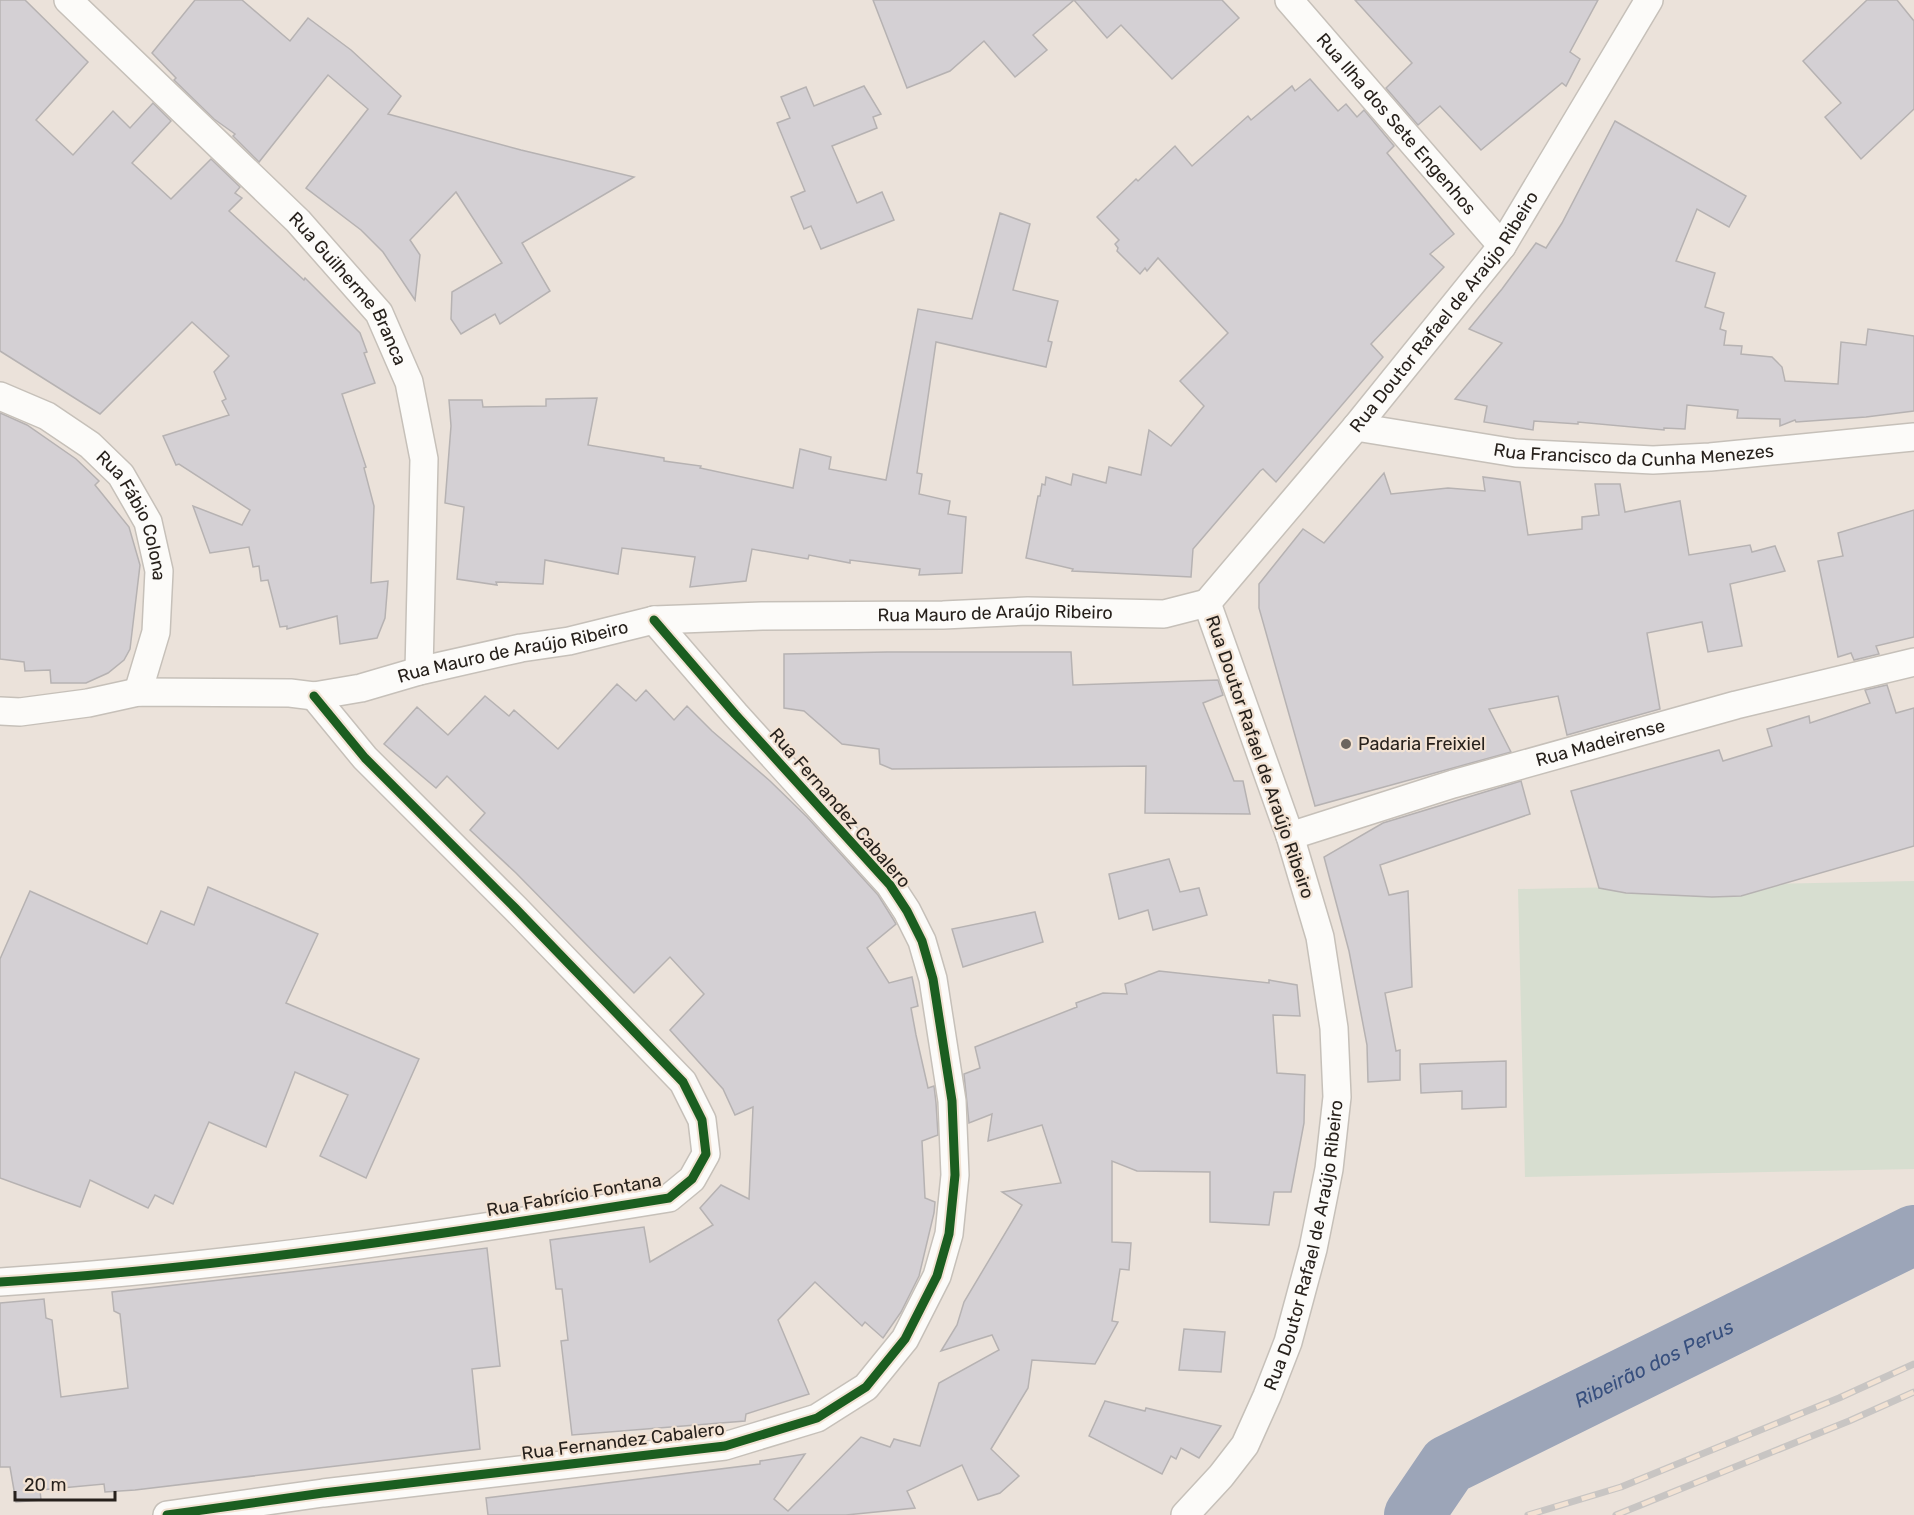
<svg xmlns="http://www.w3.org/2000/svg" width="1914" height="1515" viewBox="0 0 1914 1515" font-family="Rubik,sans-serif">
  <style>
    .green { fill: #d7ded0 }
    .lines { fill: none; stroke-linecap: round; stroke-linejoin: round }
    .river { stroke: #9ca5b8; stroke-width: 60 }
    .building { fill: #d4d0d4; stroke: #b6b2b2; stroke-width: 1.5 }
    .minor-casing { stroke: #c6c0b9; stroke-width: 30 }
    .minor { stroke: #fcfbf9; stroke-width: 27 }
    .rail-casing { stroke: #c8c5c3; stroke-width: 7 }
    .rail { stroke: #f2e2d3; stroke-width: 4.5; stroke-dasharray: 14; stroke-linecap: butt }
    .cycleway-casing { stroke: #f2e2d3; stroke-width: 13 }
    .cycleway { stroke: #1b5e20; stroke-width: 9 }
    .poi-dot { fill: #6c655e; stroke: #f2e2d3; stroke-width: 2 }
    .labels { text-anchor: middle; stroke-width: 4.5; stroke-linejoin: round; paint-order: stroke }
    .street-label { font-size: 18px; fill: #27211c; stroke: #f2e2d3 }
    .poi-label { font-size: 18px; fill: #27211c; stroke: #f2e2d3; text-anchor: start }
    .water-label { font-size: 20px; font-style: italic; fill: #38507e; stroke: #f2e2d3 }
  </style>
  <rect width="100%" height="100%" fill="#ebe2da"/>
  <path class="green" d="M 1914,881 L 1914,1169 L 1525,1177 L 1518,889 Z"/>
  <g class="lines">
    <path class="river" id="s1" d="M 1414,1515 L 1448,1465 L 1914,1235"/>
  </g>
  <g class="building">
    <path d="M 0,0 L 25,0 L 88,62 L 36,120 L 73,155 L 113,111 L 130,128 L 153,103 L 171,121 L 132,163 L 171,199 L 211,159 L 240,187 L 235,193 L 242,198 L 229,211 L 304,280 L 305,278 L 360,333 L 367,352 L 364,353 L 375,383 L 342,394 L 366,467 L 364,468 L 374,506 L 371,583 L 388,581 L 385,618 L 377,638 L 340,644 L 337,616 L 287,629 L 287,626 L 280,627 L 268,580 L 261,581 L 259,566 L 253,567 L 249,547 L 210,553 L 193,506 L 242,525 L 250,510 L 179,464 L 176,465 L 163,436 L 229,415 L 222,401 L 226,399 L 214,372 L 229,356 L 192,322 L 100,414 L 0,351 Z"/>
    <path d="M 195,0 L 242,0 L 290,41 L 308,18 L 351,50 L 401,96 L 388,114 L 521,150 L 634,177 L 522,243 L 550,291 L 500,324 L 495,314 L 461,334 L 451,319 L 452,292 L 502,263 L 456,192 L 410,240 L 420,255 L 415,300 L 383,252 L 361,230 L 306,188 L 368,109 L 328,75 L 259,162 L 233,136 L 235,134 L 214,119 L 174,80 L 176,78 L 152,53 Z"/>
    <path d="M 873,0 L 1074,0 L 1033,35 L 1047,50 L 1015,77 L 984,41 L 950,71 L 907,88 Z"/>
    <path d="M 1074,0 L 1222,0 L 1239,18 L 1172,79 L 1121,25 L 1107,38 Z"/>
    <path d="M 1355,0 L 1598,0 L 1570,52 L 1580,59 L 1566,86 L 1562,83 L 1481,150 L 1440,106 L 1418,125 L 1386,88 L 1412,63 Z"/>
    <path d="M 1867,0 L 1897,0 L 1914,21 L 1914,109 L 1861,159 L 1825,117 L 1841,103 L 1803,61 Z"/>
    <path d="M 1310,79 L 1338,111 L 1346,104 L 1357,117 L 1364,110 L 1394,146 L 1387,153 L 1454,234 L 1430,254 L 1444,267 L 1371,344 L 1383,357 L 1276,482 L 1263,469 L 1260,471 L 1193,549 L 1191,577 L 1072,571 L 1073,569 L 1026,558 L 1038,496 L 1040,496 L 1042,484 L 1045,485 L 1046,477 L 1071,485 L 1073,474 L 1106,483 L 1109,467 L 1141,475 L 1149,430 L 1171,446 L 1204,406 L 1180,381 L 1228,333 L 1158,258 L 1147,271 L 1145,268 L 1140,274 L 1117,251 L 1118,248 L 1115,244 L 1119,240 L 1097,217 L 1136,179 L 1138,181 L 1175,146 L 1192,166 L 1248,116 L 1251,120 L 1292,86 L 1295,91 Z"/>
    <path d="M 864,86 L 881,114 L 873,117 L 877,128 L 832,146 L 857,203 L 882,192 L 894,220 L 821,249 L 811,226 L 804,229 L 791,197 L 805,191 L 777,123 L 790,118 L 781,97 L 806,87 L 814,106 Z"/>
    <path d="M 1615,121 L 1746,196 L 1729,227 L 1697,209 L 1676,261 L 1715,273 L 1705,307 L 1724,313 L 1720,329 L 1726,331 L 1724,345 L 1742,346 L 1741,354 L 1772,357 L 1782,367 L 1785,381 L 1838,384 L 1841,342 L 1866,345 L 1868,329 L 1914,336 L 1914,411 L 1866,417 L 1796,422 L 1795,420 L 1780,426 L 1780,419 L 1737,418 L 1738,410 L 1687,405 L 1685,429 L 1664,428 L 1664,430 L 1578,422 L 1578,424 L 1534,421 L 1533,430 L 1484,422 L 1487,406 L 1455,399 L 1502,343 L 1469,329 L 1502,289 L 1536,243 L 1546,248 L 1562,223 Z"/>
    <path d="M 1000,213 L 1030,224 L 1013,290 L 1058,301 L 1048,341 L 1052,342 L 1046,367 L 936,342 L 917,473 L 922,474 L 919,494 L 950,501 L 948,514 L 966,517 L 962,573 L 919,575 L 920,569 L 850,560 L 850,563 L 809,555 L 808,559 L 752,549 L 746,581 L 690,587 L 695,557 L 622,548 L 618,574 L 545,560 L 543,584 L 496,582 L 497,585 L 457,579 L 464,507 L 445,503 L 451,426 L 449,400 L 482,400 L 483,407 L 546,406 L 546,399 L 597,398 L 588,445 L 664,458 L 664,461 L 701,466 L 700,468 L 793,488 L 800,449 L 831,457 L 829,469 L 886,480 L 918,309 L 972,319 Z"/>
    <path d="M 0,413 L 27,425 L 76,459 L 99,481 L 95,485 L 129,527 L 140,565 L 130,649 L 124,660 L 108,673 L 86,683 L 51,683 L 50,670 L 25,671 L 24,662 L 0,659 Z"/>
    <path d="M 1384,473 L 1391,494 L 1448,488 L 1485,491 L 1483,477 L 1520,482 L 1528,535 L 1582,529 L 1582,517 L 1599,515 L 1595,484 L 1620,484 L 1625,512 L 1680,501 L 1689,555 L 1750,545 L 1752,552 L 1775,546 L 1785,571 L 1730,584 L 1742,646 L 1708,652 L 1702,622 L 1647,633 L 1660,709 L 1567,735 L 1558,696 L 1489,709 L 1511,752 L 1315,806 L 1259,608 L 1259,584 L 1303,529 L 1324,543 Z"/>
    <path d="M 1914,510 L 1914,637 L 1876,646 L 1879,654 L 1854,660 L 1851,653 L 1838,657 L 1818,561 L 1843,556 L 1838,533 Z"/>
    <path d="M 887,652 L 1071,652 L 1073,685 L 1218,680 L 1223,695 L 1203,703 L 1234,781 L 1243,781 L 1250,814 L 1145,813 L 1146,766 L 892,769 L 880,764 L 879,749 L 842,744 L 804,711 L 784,708 L 784,654 Z"/>
    <path d="M 617,684 L 636,701 L 646,690 L 674,720 L 687,706 L 712,731 L 770,781 L 807,817 L 878,895 L 893,919 L 896,924 L 867,948 L 889,983 L 912,977 L 918,1006 L 911,1008 L 916,1035 L 928,1088 L 934,1086 L 936,1103 L 938,1135 L 922,1141 L 925,1198 L 935,1202 L 934,1213 L 919,1276 L 901,1312 L 883,1338 L 865,1322 L 862,1326 L 815,1282 L 778,1320 L 809,1394 L 746,1414 L 745,1421 L 572,1435 L 561,1341 L 568,1340 L 562,1289 L 556,1289 L 550,1240 L 644,1227 L 650,1262 L 713,1225 L 700,1208 L 721,1185 L 749,1199 L 753,1107 L 735,1115 L 723,1089 L 670,1030 L 704,994 L 670,957 L 634,993 L 516,873 L 470,830 L 485,813 L 447,776 L 436,788 L 384,744 L 417,707 L 448,735 L 485,696 L 509,716 L 514,710 L 558,749 Z"/>
    <path d="M 1887,685 L 1896,713 L 1914,708 L 1914,846 L 1741,896 L 1712,897 L 1626,893 L 1599,888 L 1571,791 L 1719,750 L 1723,761 L 1772,746 L 1767,729 L 1809,716 L 1810,723 L 1870,703 L 1865,690 Z"/>
    <path d="M 1521,781 L 1530,814 L 1380,865 L 1389,895 L 1408,891 L 1412,987 L 1385,993 L 1396,1051 L 1400,1050 L 1400,1080 L 1368,1082 L 1367,1045 L 1349,951 L 1324,857 L 1383,823 Z"/>
    <path d="M 1169,859 L 1180,892 L 1199,888 L 1207,915 L 1153,930 L 1148,910 L 1119,919 L 1109,874 Z"/>
    <path d="M 208,887 L 318,934 L 286,1003 L 419,1059 L 366,1178 L 320,1156 L 348,1095 L 295,1072 L 266,1147 L 209,1122 L 173,1204 L 155,1195 L 148,1208 L 90,1180 L 80,1207 L 0,1178 L 0,959 L 30,891 L 147,944 L 161,911 L 194,925 Z"/>
    <path d="M 1035,912 L 1043,942 L 963,967 L 952,929 Z"/>
    <path d="M 1159,971 L 1269,983 L 1269,980 L 1297,985 L 1300,1016 L 1273,1015 L 1277,1073 L 1305,1075 L 1304,1123 L 1291,1192 L 1274,1192 L 1269,1225 L 1210,1222 L 1210,1172 L 1137,1171 L 1112,1161 L 1112,1242 L 1131,1243 L 1129,1270 L 1120,1269 L 1112,1321 L 1118,1322 L 1095,1364 L 1032,1360 L 1028,1388 L 991,1449 L 1019,1476 L 1000,1493 L 978,1500 L 962,1465 L 907,1491 L 915,1508 L 846,1515 L 488,1515 L 486,1498 L 760,1464 L 760,1461 L 805,1454 L 774,1499 L 788,1511 L 861,1437 L 890,1447 L 894,1439 L 920,1446 L 939,1383 L 999,1350 L 992,1335 L 941,1351 L 957,1325 L 964,1302 L 1022,1205 L 1002,1192 L 1061,1183 L 1042,1125 L 988,1141 L 992,1114 L 969,1123 L 964,1074 L 980,1068 L 975,1047 L 1077,1007 L 1076,1003 L 1103,993 L 1127,994 L 1125,984 Z"/>
    <path d="M 1506,1061 L 1506,1107 L 1462,1109 L 1462,1091 L 1421,1093 L 1420,1064 Z"/>
    <path d="M 487,1248 L 500,1366 L 472,1369 L 480,1449 L 135,1490 L 105,1492 L 104,1484 L 40,1490 L 41,1500 L 16,1502 L 10,1467 L 0,1467 L 0,1303 L 44,1299 L 46,1318 L 52,1320 L 61,1397 L 128,1388 L 120,1314 L 114,1311 L 112,1292 L 318,1269 Z"/>
    <path d="M 1184,1329 L 1225,1332 L 1221,1372 L 1179,1370 Z"/>
    <path d="M 1105,1401 L 1145,1411 L 1146,1408 L 1221,1426 L 1199,1458 L 1181,1448 L 1176,1459 L 1171,1456 L 1162,1474 L 1089,1436 Z"/>
  </g>
  <g class="lines">
    <g class="minor-casing">
      <g id="minor">
        <path id="s2" d="M 68,0 L 298,221 L 379,313 L 409,382 L 424,459 L 419,671"/>
        <path id="s3" d="M 1289,0 L 1502,246"/>
        <path id="s4" d="M 0,396 L 47,416 L 90,445 L 121,475 L 148,522 L 159,571 L 156,632 L 138,692"/>
        <path id="s5" d="M 1356,427 L 1516,453 L 1653,460 L 1710,457 L 1914,437"/>
        <path id="s6" d="M 1207,603 L 1356,427 L 1502,246 L 1649,0"/>
        <path id="s7" d="M 0,711 L 20,712 L 88,703 L 138,692 L 290,693 L 314,696 L 361,688 L 419,671 L 521,648 L 569,641 L 654,620 L 762,616 L 943,615 L 1028,611 L 1164,614 L 1207,603"/>
        <path id="s8" d="M 1290,836 L 1453,784 L 1736,705 L 1914,662"/>
        <path d="M 0,1282 C 224,1268 447,1234 669,1198 L 692,1179 L 706,1154 L 702,1120 L 683,1082 L 515,908 L 365,758 L 314,696"/>
        <path d="M 167,1515 L 323,1493 L 725,1446 L 817,1418 L 866,1387 L 905,1339 L 937,1276 L 949,1234 L 955,1175 L 952,1101 L 933,979 L 922,941 L 907,911 L 890,885 L 735,714 L 654,620"/>
        <path id="s9" d="M 1185,1515 L 1221,1476 L 1245,1445 L 1267,1396 L 1288,1342 L 1313,1249 L 1329,1169 L 1337,1097 L 1334,1028 L 1320,937 L 1290,836 L 1207,603"/>
      </g>
    </g>
    <use href="#minor" class="minor"/>
    <g class="rail-casing">
      <g id="rail">
        <path d="M 1528,1515 L 1621,1487 L 1839,1398 L 1914,1364"/>
        <path d="M 1616,1515 L 1849,1421 L 1914,1392"/>
      </g>
    </g>
    <use href="#rail" class="rail"/>
    <g class="cycleway-casing">
      <g id="cycleway">
        <path d="M 0,1282 C 224,1268 447,1234 669,1198 L 692,1179 L 706,1154 L 702,1120 L 683,1082 L 515,908 L 365,758 L 314,696"/>
        <path d="M 167,1515 L 323,1493 L 725,1446 L 817,1418 L 866,1387 L 905,1339 L 937,1276 L 949,1234 L 955,1175 L 952,1101 L 933,979 L 922,941 L 907,911 L 890,885 L 735,714 L 654,620"/>
      </g>
    </g>
    <use href="#cycleway" class="cycleway"/>
  </g>
  <circle class="poi-dot" cx="1346" cy="744" r="6"/>
  <g class="labels">
    <g class="street-label">
      <text dy="6" stroke="none"><textPath href="#s3" startOffset="164">Rua Ilha dos Sete Engenhos</textPath></text>
      <text dy="6" stroke="none"><textPath href="#s2" startOffset="404">Rua Guilherme Branca</textPath></text>
      <text dy="6" stroke="none"><textPath href="#s6" startOffset="376">Rua Doutor Rafael de Araújo Ribeiro</textPath></text>
      <text dy="6" stroke="none"><textPath href="#s5" startOffset="280">Rua Francisco da Cunha Menezes</textPath></text>
      <text dy="6" stroke="none"><textPath href="#s4" startOffset="188">Rua Fábio Colona</textPath></text>
      <text dy="6" stroke="none"><textPath href="#s7" startOffset="1006">Rua Mauro de Araújo Ribeiro</textPath></text>
      <text dy="6" stroke="none"><textPath href="#s7" startOffset="520">Rua Mauro de Araújo Ribeiro</textPath></text>
      <text dy="6" stroke="none"><textPath href="#s8" startOffset="324">Rua Madeirense</textPath></text>
      <text transform="translate(1260 757) rotate(71)" y="6">Rua Doutor Rafael de Araújo Ribeiro</text>
      <text transform="translate(840 808) rotate(49)" y="6">Rua Fernandez Cabalero</text>
      <text transform="translate(574 1195) rotate(-10)" y="6">Rua Fabrício Fontana</text>
      <text dy="6" stroke="none"><textPath href="#s9" startOffset="302">Rua Doutor Rafael de Araújo Ribeiro</textPath></text>
      <text transform="translate(623 1441) rotate(-7)" y="6">Rua Fernandez Cabalero</text>
    </g>
    <g class="poi-label">
      <text x="1358" y="750">Padaria Freixiel</text>
    </g>
    <g class="water-label">
      <text dy="7" stroke="none"><textPath href="#s1" startOffset="290">Ribeirão dos Perus</textPath></text>
    </g>
  </g>
  <path d="M15 1491v9h100v-9" fill="none" stroke="#27211c" stroke-width="3"/>
  <text x="24" y="1491" font-size="18" fill="#27211c" stroke="#f2e2d3" stroke-width="4.5" paint-order="stroke">20 m</text>
</svg>
